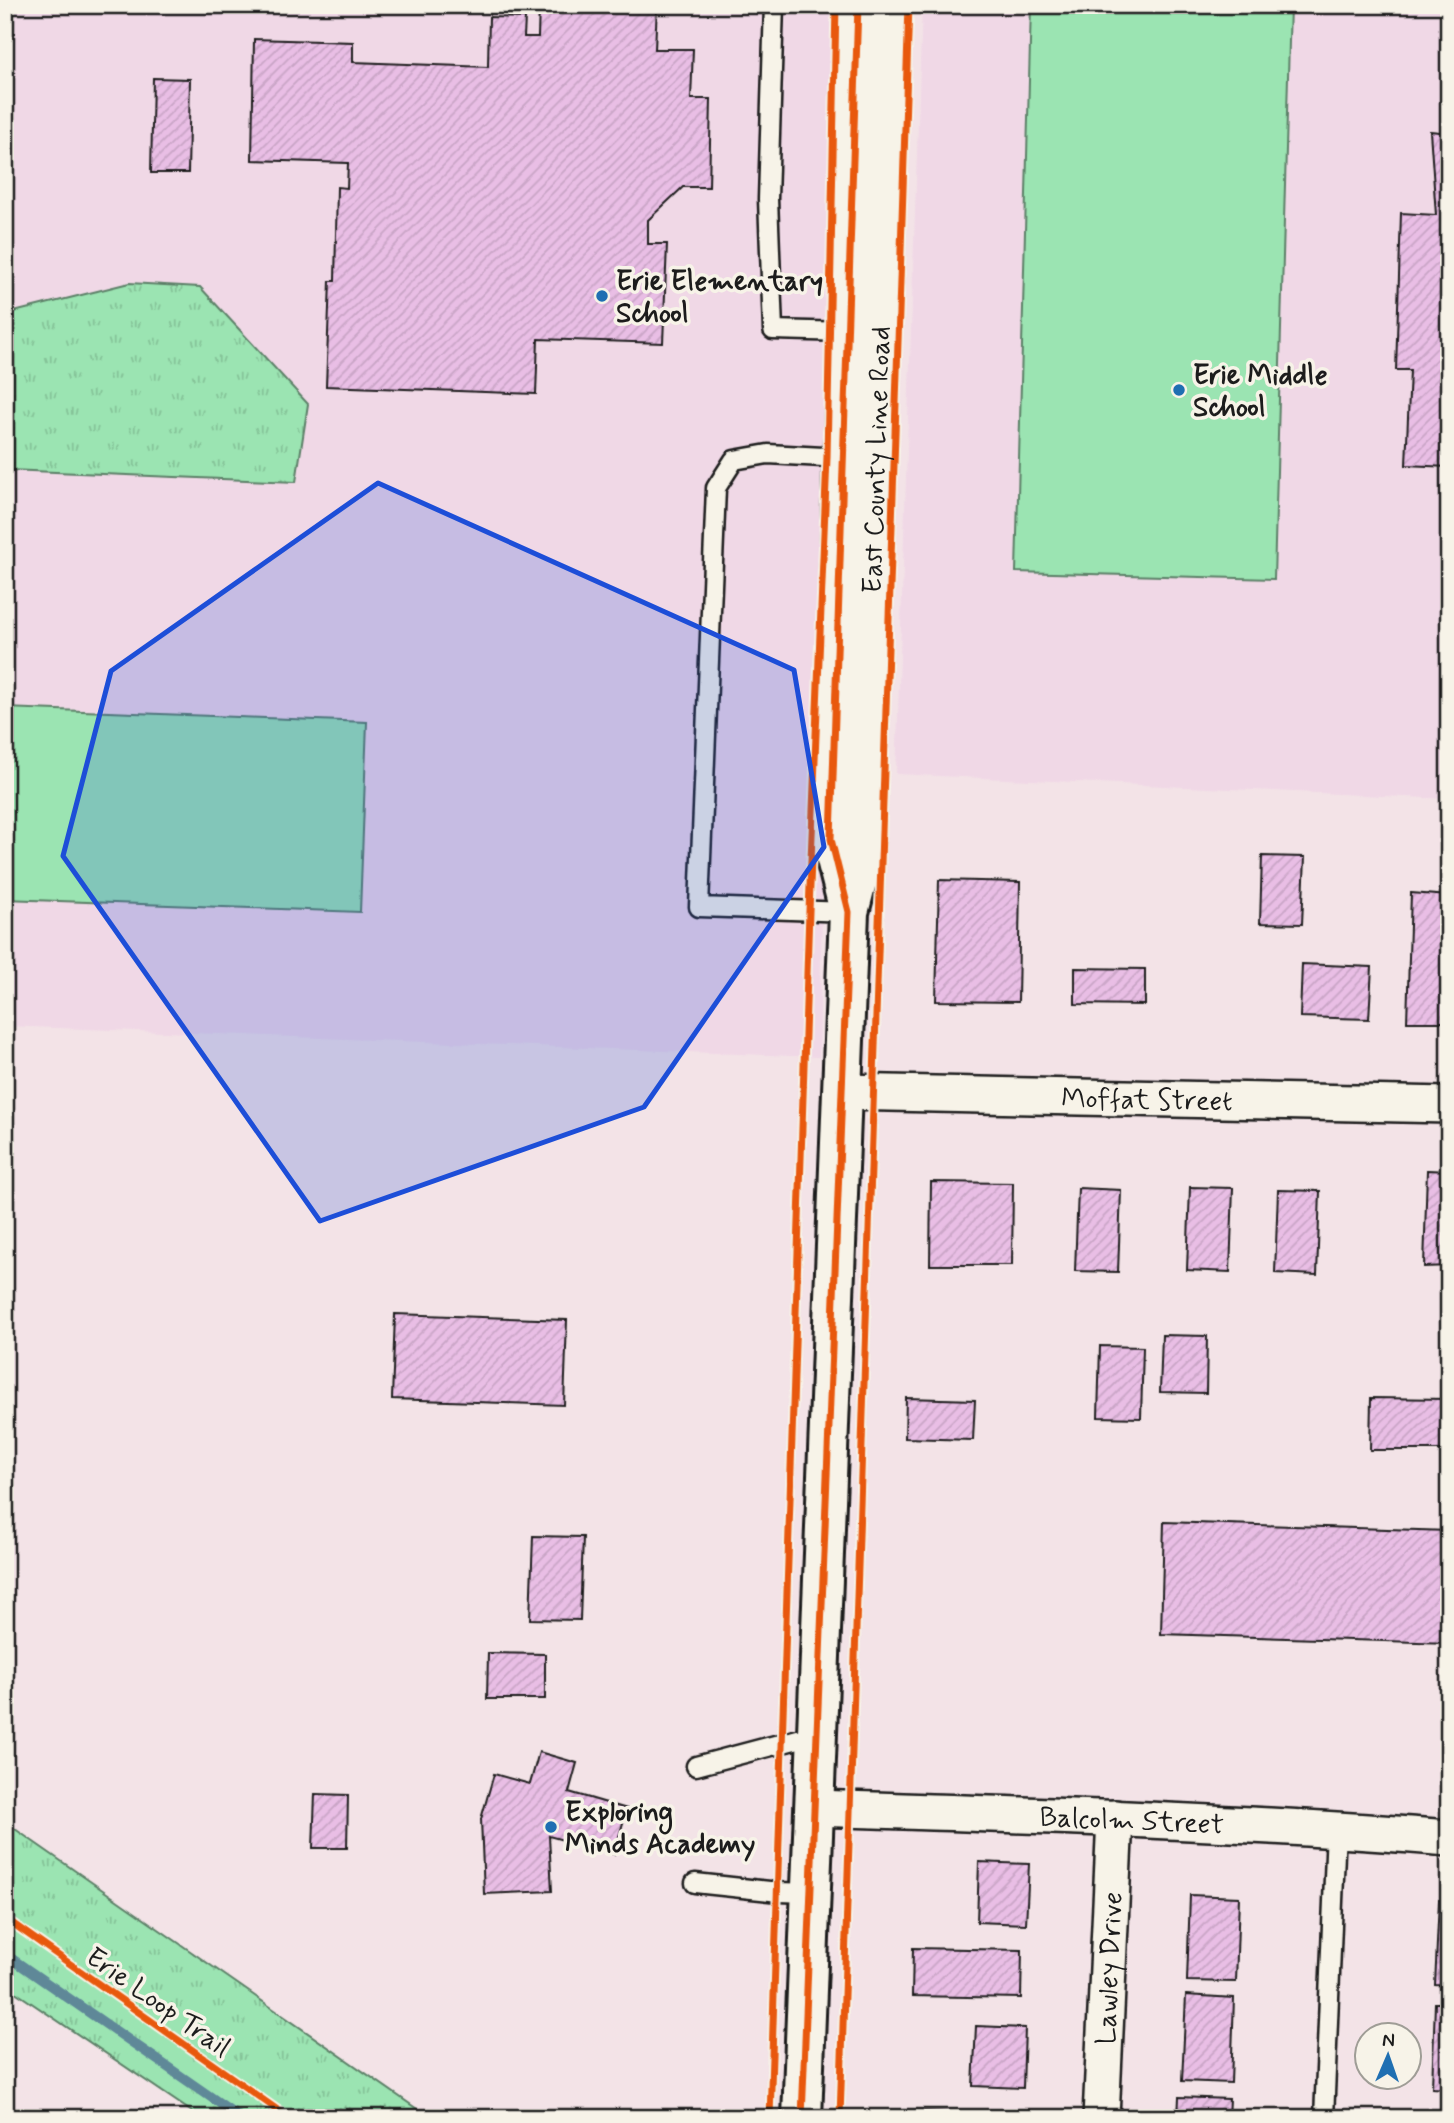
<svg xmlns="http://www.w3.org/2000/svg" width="1454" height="2123" viewBox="0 0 1454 2123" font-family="Mynerve,sans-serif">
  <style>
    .built { fill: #f0d8e6 }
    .grass { fill: url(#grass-tufts); stroke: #5c8067; stroke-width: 2 }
    .pitch { fill: #9be4b2; stroke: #5c8067; stroke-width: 2 }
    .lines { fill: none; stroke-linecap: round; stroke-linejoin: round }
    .stream { stroke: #5e8898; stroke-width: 10 }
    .building { fill: url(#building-hatch); stroke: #1c1c1c; stroke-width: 2 }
    .service-casing { stroke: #1c1c1c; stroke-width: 23 }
    .minor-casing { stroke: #1c1c1c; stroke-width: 40 }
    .secondary-casing { stroke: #1c1c1c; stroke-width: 44 }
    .service { stroke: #f7f3e8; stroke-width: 18 }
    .minor { stroke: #f7f3e8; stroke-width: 35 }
    .secondary { stroke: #f7f3e8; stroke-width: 38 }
    .cycleway-casing { stroke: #f7f3e8; stroke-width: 11 }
    .cycleway { stroke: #e8590c; stroke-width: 7 }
    .marked { fill: #1d4ed8; fill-opacity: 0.2; stroke: #1d4ed8; stroke-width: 5; stroke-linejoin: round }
    .poi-dot { fill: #1f6fb2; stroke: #f7f3e8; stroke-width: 2.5 }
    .labels { text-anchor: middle; stroke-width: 7; stroke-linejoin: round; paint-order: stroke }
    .poi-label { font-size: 28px; font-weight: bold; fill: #1c1c1c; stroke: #f7f3e8; text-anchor: start }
    .street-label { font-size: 28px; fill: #1c1c1c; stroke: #f7f3e8 }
  </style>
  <defs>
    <pattern id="grass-tufts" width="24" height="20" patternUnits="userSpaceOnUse" patternTransform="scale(1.75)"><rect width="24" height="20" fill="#9be4b2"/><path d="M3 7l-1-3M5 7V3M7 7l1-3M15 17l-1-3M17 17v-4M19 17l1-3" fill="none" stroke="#85c398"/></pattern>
    <pattern id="building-hatch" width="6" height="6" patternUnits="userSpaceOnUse" patternTransform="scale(1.75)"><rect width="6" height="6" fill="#e9bee5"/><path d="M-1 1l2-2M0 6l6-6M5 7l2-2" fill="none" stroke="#c7a3c4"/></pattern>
  </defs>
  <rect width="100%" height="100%" fill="#f3e3e7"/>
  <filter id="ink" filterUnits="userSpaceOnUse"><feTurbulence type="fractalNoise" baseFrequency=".0143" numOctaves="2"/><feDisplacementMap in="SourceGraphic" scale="14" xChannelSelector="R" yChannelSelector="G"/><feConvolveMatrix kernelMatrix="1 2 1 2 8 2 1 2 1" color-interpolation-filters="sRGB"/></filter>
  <g filter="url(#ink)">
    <g class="built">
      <path d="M 5,5 L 840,5 L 819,1057 L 5,1026 Z"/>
      <path d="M 922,5 L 1449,5 L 1449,799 L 896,774 Z"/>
    </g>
    <g class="grass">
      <path d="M 129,283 L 200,287 L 308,404 L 296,482 L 8,470 L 8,416 L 5,415 L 5,312 L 14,312 Z"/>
      <path d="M 5,1822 L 430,2118 L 201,2118 L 5,1985 Z"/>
    </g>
    <g class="pitch">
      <path d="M 1031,5 L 1290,5 L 1274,579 L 1016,572 Z"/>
      <path d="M 5,708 L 367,722 L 360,912 L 5,899 Z"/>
    </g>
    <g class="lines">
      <path class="stream" d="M 5,1954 L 241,2118"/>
    </g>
    <g class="building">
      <path d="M 539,5 L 657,5 L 655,49 L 693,49 L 691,99 L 711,99 L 709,187 L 683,187 L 648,220 L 648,244 L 667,244 L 663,343 L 538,339 L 536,394 L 326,386 L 330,281 L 335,281 L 337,187 L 347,188 L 348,163 L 252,160 L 254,39 L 353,42 L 353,62 L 488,67 L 489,17 L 525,18 L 524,37 L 538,37 Z"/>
      <path d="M 153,78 L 190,79 L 188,173 L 151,173 Z"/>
      <path d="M 1430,131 L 1449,133 L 1449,467 L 1406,465 L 1410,370 L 1396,370 L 1401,213 L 1436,215 Z"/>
      <path d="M 1262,856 L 1305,857 L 1302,924 L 1260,923 Z"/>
      <path d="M 939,880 L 1020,882 L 1018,1002 L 936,1001 Z"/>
      <path d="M 1411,893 L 1449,896 L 1449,1022 L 1407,1022 Z"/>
      <path d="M 1302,964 L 1372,967 L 1369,1019 L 1300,1017 Z"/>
      <path d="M 1075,968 L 1145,969 L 1145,1005 L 1075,1004 Z"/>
      <path d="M 1427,1170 L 1449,1171 L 1449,1266 L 1424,1267 Z"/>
      <path d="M 931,1182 L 1013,1183 L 1012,1265 L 930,1265 Z"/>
      <path d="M 1190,1187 L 1233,1188 L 1230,1272 L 1187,1270 Z"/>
      <path d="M 1078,1188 L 1121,1190 L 1118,1272 L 1075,1271 Z"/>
      <path d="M 1278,1190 L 1320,1191 L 1317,1275 L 1275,1273 Z"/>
      <path d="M 395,1314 L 567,1320 L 564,1405 L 392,1399 Z"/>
      <path d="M 1162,1335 L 1207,1336 L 1206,1393 L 1160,1392 Z"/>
      <path d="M 1100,1346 L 1143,1347 L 1141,1418 L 1098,1417 Z"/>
      <path d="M 906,1398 L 975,1400 L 973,1440 L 905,1438 Z"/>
      <path d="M 1371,1398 L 1449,1399 L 1449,1450 L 1370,1450 Z"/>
      <path d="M 1164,1522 L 1449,1531 L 1449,1643 L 1161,1634 Z"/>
      <path d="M 533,1536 L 583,1537 L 580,1620 L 530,1619 Z"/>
      <path d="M 488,1653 L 545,1654 L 545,1699 L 487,1699 Z"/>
      <path d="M 539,1752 L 577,1763 L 569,1792 L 627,1809 L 614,1854 L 549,1836 L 552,1891 L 484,1894 L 481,1819 L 494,1774 L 530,1784 Z"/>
      <path d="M 315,1794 L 348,1795 L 347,1848 L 313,1848 Z"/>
      <path d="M 979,1862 L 1029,1864 L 1026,1924 L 977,1922 Z"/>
      <path d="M 1190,1895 L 1239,1897 L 1236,1982 L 1187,1981 Z"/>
      <path d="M 1439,1900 L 1449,1901 L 1449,1986 L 1435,1985 Z"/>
      <path d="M 913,1948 L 1022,1950 L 1021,1998 L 912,1996 Z"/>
      <path d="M 1186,1995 L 1234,1998 L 1231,2083 L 1182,2081 Z"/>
      <path d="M 1435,2003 L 1449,2003 L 1449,2089 L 1432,2088 Z"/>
      <path d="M 976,2026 L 1025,2028 L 1023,2088 L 973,2086 Z"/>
      <path d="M 1179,2097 L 1229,2099 L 1228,2118 L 1178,2118 Z"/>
      <path d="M 908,2111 L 1019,2114 L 1019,2118 L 907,2118 Z"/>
    </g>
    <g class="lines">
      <g class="service-casing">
        <g id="service">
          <path d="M 774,5 L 768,199 L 773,330 L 847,332"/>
          <path d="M 842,458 L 768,454 L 734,460 L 716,488 L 699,907 L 849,912"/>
          <path d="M 696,1766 L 817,1734"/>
          <path d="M 695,1883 L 779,1892 L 811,1893"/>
          <path d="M 1324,2118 L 1336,1829"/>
        </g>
      </g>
      <g class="minor-casing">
        <g id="minor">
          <path id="s1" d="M 844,1092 L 1449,1105"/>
          <path id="s2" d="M 814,1808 C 1026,1815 1238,1821 1449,1838"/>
          <path id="s3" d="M 1101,2118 L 1115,1818"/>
        </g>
      </g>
      <g class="secondary-casing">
        <g id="secondary">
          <path d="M 848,907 L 831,839 L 858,5"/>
          <path id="s4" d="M 802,2118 L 849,912 L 862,861 L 890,5"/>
        </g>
      </g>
      <use href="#service" class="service"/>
      <use href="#minor" class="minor"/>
      <use href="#secondary" class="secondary"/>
      <g class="cycleway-casing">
        <g id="cycleway">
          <path d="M 5,1918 L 289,2118"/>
          <path d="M 770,2118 L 809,911 L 827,457 L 836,5"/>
          <path d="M 802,2118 L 849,912 L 831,839 L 858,5"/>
          <path d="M 840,2118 L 909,5"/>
        </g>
      </g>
      <use href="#cycleway" class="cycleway"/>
    </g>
  </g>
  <path class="marked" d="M 378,483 L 794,670 L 824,847 L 644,1107 L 320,1221 L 63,856 L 111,671 Z"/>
  <g class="poi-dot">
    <circle cx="602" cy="296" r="7"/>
    <circle cx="1179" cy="390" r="7"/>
    <circle cx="551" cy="1827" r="7"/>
  </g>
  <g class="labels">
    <g class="poi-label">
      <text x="616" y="290">Erie Elementary<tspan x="616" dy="32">School</tspan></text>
      <text x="1193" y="384">Erie Middle<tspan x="1193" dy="32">School</tspan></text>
      <text x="565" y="1821">Exploring<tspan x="565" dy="32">Minds Academy</tspan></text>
    </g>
    <g class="street-label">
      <text dy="10" stroke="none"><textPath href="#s4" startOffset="1661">East County Line Road</textPath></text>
      <text dy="10" stroke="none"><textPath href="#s1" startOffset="303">Moffat Street</textPath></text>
      <text dy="10" stroke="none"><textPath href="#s2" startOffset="318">Balcolm Street</textPath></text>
      <text dy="10" stroke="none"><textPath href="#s3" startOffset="150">Lawley Drive</textPath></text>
      <text transform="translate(159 2001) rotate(35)" y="10">Erie Loop Trail</text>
    </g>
  </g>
  <rect width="1454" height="2123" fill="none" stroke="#f7f3e8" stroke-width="28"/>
  <rect x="14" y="14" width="1426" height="2095" fill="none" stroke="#1c1c1c" stroke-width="2.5" filter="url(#ink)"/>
  <g transform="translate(1388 2056) rotate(2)"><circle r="33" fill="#f7f3e8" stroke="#9f9d96" stroke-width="2"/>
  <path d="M0-5L12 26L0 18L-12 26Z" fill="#1f6fb2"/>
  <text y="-10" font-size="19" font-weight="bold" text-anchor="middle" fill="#1c1c1c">N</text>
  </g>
</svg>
